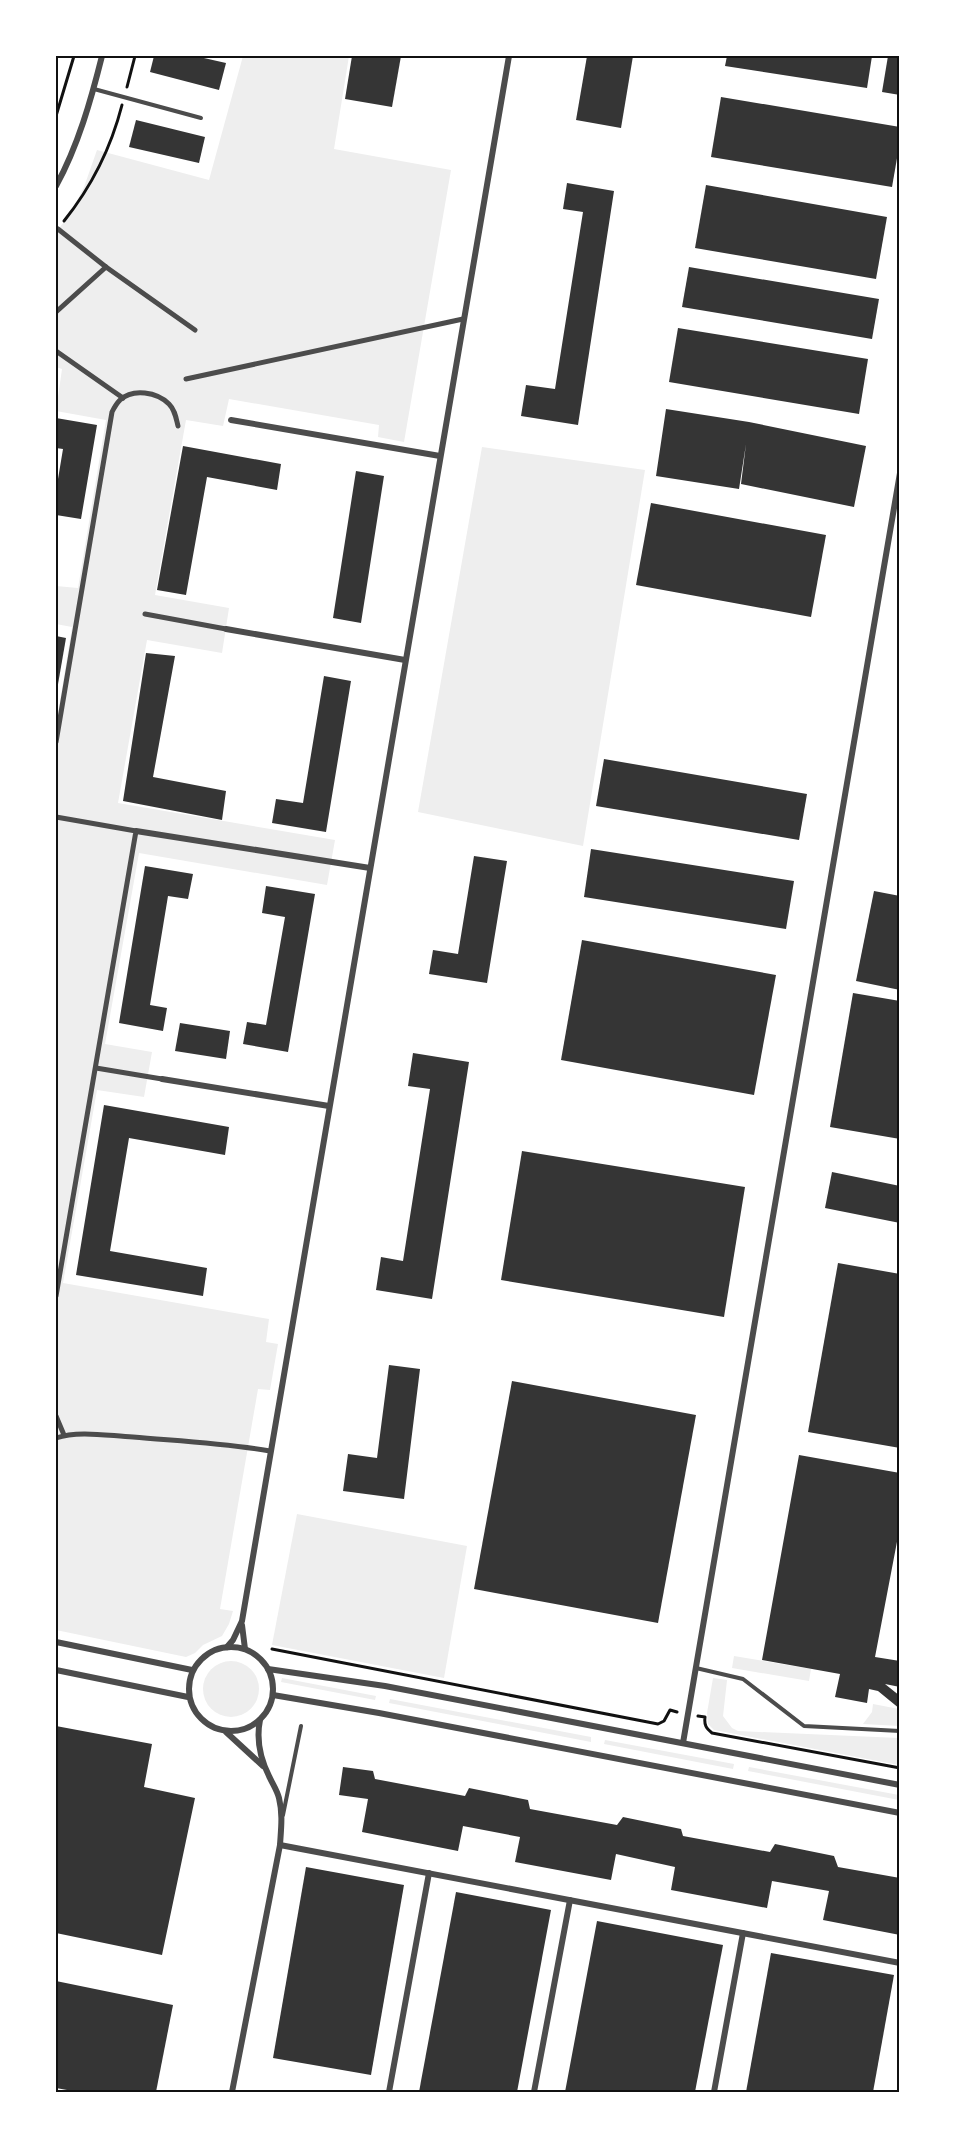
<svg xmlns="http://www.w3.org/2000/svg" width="955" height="2148" viewBox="0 0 955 2148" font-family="Barlow,sans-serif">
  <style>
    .green { fill: #eee }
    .building { fill: #353535 }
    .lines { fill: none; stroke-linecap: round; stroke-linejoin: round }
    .path { stroke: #111; stroke-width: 3 }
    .service { stroke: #4c4c4c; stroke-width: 4 }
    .pedestrian { stroke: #4c4c4c; stroke-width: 5 }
    .minor { stroke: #4c4c4c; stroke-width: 6 }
    .neatline { fill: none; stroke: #111; stroke-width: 2 }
  </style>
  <rect width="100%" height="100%" fill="#fff"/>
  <g class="green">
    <path d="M 243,56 L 349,56 L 334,149 L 451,170 L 404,442 L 378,437 L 379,425 L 229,399 L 223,426 L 186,420 L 155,595 L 229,608 L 222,653 L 147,640 L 118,803 L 335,840 L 327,885 L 139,853 L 105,1044 L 152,1052 L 144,1097 L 97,1090 L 63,1283 L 269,1319 L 266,1342 L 278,1344 L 270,1390 L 258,1389 L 220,1609 L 233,1611 L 229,1624 L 222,1636 L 203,1645 L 195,1653 L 186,1657 L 56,1630 L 56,726 L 72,627 L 56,624 L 56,586 L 78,588 L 106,420 L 56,411 L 62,369 L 56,367 L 56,232 L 71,213 L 84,187 L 97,150 L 209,180 Z"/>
    <path d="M 482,447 L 645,470 L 583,846 L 418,812 Z"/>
    <path d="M 297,1514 L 467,1546 L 444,1678 L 272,1645 Z"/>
    <path d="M 734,1656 L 811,1669 L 809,1681 L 732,1668 Z"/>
    <circle cx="231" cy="1689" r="28"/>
    <path d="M 282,1678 L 376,1696 L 375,1700 L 281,1682 Z"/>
    <path d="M 713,1678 L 727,1680 L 723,1716 L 732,1728 L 738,1731 L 899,1738 L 899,1765 L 714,1730 L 708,1724 L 707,1713 Z"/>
    <path d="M 390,1699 L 591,1737 L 591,1742 L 389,1703 Z"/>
    <path d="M 873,1704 L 899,1709 L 899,1726 L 863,1724 L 872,1712 Z"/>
    <path d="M 605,1740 L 734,1764 L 733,1769 L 604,1744 Z"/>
    <path d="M 749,1767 L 899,1795 L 899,1800 L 748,1771 Z"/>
  </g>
  <g class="building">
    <path d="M 154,56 L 195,56 L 226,63 L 219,90 L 150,72 Z"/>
    <path d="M 352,56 L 401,56 L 392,107 L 345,99 Z"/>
    <path d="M 587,56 L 633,56 L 621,128 L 576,120 Z"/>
    <path d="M 727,56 L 872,56 L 867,88 L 725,66 Z"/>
    <path d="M 888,56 L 900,56 L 900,95 L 882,92 Z"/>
    <path d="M 721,97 L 900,127 L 900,141 L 892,187 L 711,157 Z"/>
    <path d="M 136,120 L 205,137 L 199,163 L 129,147 Z"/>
    <path d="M 567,183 L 614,191 L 578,425 L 521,416 L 526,385 L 555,389 L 583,212 L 563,209 Z"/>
    <path d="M 706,185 L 887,217 L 876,279 L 695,248 Z"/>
    <path d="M 689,267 L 879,299 L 872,339 L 682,307 Z"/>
    <path d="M 678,328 L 868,359 L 859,414 L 669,382 Z"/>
    <path d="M 666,409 L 749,422 L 866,446 L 854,507 L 741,484 L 746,444 L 739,489 L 656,476 Z"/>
    <path d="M 56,418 L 97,425 L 81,519 L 56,515 L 56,491 L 63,449 L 56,448 Z"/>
    <path d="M 183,446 L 281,464 L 277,490 L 207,477 L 186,595 L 157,590 Z"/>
    <path d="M 356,471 L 384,476 L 361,623 L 333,618 Z"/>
    <path d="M 651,503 L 826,535 L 811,617 L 636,585 Z"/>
    <path d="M 56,636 L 66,638 L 57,690 L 56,690 Z"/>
    <path d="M 146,653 L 175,656 L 153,777 L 226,791 L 222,820 L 123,801 Z"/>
    <path d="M 324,676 L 351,681 L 326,832 L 272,823 L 276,799 L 303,803 Z"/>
    <path d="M 604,759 L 807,794 L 799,840 L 596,806 Z"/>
    <path d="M 591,849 L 794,881 L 786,929 L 584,897 Z"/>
    <path d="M 474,856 L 507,861 L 487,983 L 429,974 L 433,950 L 458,954 Z"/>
    <path d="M 145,866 L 193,874 L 188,899 L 168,896 L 150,1005 L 167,1008 L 163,1031 L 119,1023 Z"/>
    <path d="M 266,886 L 315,894 L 288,1052 L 243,1044 L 247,1022 L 266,1025 L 285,917 L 262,913 Z"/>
    <path d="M 874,891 L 900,896 L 900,990 L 856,981 Z"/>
    <path d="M 582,940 L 776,975 L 754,1095 L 561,1060 Z"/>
    <path d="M 853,993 L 900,1001 L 900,1139 L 830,1127 Z"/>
    <path d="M 180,1023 L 230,1031 L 226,1059 L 175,1051 Z"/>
    <path d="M 413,1053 L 469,1062 L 432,1299 L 376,1290 L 381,1257 L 403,1261 L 430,1089 L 408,1086 Z"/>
    <path d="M 104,1105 L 229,1127 L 225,1155 L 129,1138 L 110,1251 L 207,1268 L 203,1296 L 76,1275 Z"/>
    <path d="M 522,1151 L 745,1187 L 724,1317 L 501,1280 Z"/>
    <path d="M 832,1172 L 900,1186 L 900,1223 L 825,1208 Z"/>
    <path d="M 838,1263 L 900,1274 L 900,1448 L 808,1432 Z"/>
    <path d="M 389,1365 L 420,1369 L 404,1499 L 343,1491 L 348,1454 L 377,1458 Z"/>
    <path d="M 512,1381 L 696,1415 L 658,1623 L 474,1589 Z"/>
    <path d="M 799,1455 L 900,1473 L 900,1526 L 875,1657 L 900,1661 L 900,1687 L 885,1684 L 900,1696 L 900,1709 L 878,1691 L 869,1689 L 867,1703 L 835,1697 L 840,1674 L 762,1660 Z"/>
    <path d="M 56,1726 L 152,1744 L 144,1787 L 195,1798 L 162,1955 L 56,1933 Z"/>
    <path d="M 343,1767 L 373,1771 L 375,1779 L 465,1796 L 469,1788 L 528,1800 L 530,1809 L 617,1825 L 623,1817 L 681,1829 L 683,1836 L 770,1852 L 775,1844 L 834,1856 L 838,1867 L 900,1878 L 900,1935 L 823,1920 L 829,1891 L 772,1881 L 767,1908 L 671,1890 L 675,1867 L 616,1854 L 611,1880 L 515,1862 L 520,1837 L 463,1826 L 458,1851 L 362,1832 L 368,1799 L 339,1795 Z"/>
    <path d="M 306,1867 L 404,1885 L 371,2075 L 273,2058 Z"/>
    <path d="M 456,1892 L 551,1910 L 517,2092 L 419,2092 Z"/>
    <path d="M 597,1921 L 723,1945 L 695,2092 L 565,2092 Z"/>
    <path d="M 771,1953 L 894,1975 L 873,2092 L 746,2092 Z"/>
    <path d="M 56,1981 L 173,2005 L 156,2092 L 78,2092 L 56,2088 Z"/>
  </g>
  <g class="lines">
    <g class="path">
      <path d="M 127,87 L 135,56"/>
      <path d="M 56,116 L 74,56"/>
      <path d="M 64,221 C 92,186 111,148 122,105"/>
      <path d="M 272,1649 L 658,1724 L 664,1721 L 670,1710 L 677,1712"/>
      <path d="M 698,1716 L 705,1717 C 704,1725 706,1728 712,1733 L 900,1768"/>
    </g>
    <g class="service">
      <path d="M 94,89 L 201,118"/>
      <path d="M 696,1668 L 743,1679 L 804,1726 L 900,1731"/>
      <path d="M 283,1815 L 301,1726"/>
    </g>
    <g class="pedestrian">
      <path d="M 58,229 L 106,267 L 195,330"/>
      <path d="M 56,312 L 106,267"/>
      <path d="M 56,351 L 123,398"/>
      <path d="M 186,379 L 463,319"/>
      <path d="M 145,614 L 226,629"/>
      <path d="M 56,742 L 112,412 C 114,408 117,403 120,400 C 133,388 157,392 169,404 C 175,410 176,418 178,426"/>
      <path d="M 56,817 L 136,831 L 56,1296"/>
      <path d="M 96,1068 L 162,1079"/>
      <path d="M 56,1416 L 64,1435"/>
      <path d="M 56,1438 C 79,1430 109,1436 133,1437 C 179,1441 225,1443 270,1451"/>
    </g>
    <g class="minor">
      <path d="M 56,186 C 78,146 91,100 102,56"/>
      <path d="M 231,420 L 440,456"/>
      <path d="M 226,629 L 405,660"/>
      <path d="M 136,831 L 370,868"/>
      <path d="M 162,1079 L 329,1106"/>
      <path d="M 242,1625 L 245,1649"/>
      <path d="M 56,1642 L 192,1670"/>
      <circle cx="231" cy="1689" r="42"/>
      <path d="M 227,1647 L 233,1640 L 242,1621 L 509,56"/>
      <path d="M 268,1669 L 385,1686 L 900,1785"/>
      <path d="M 56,1670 L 188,1697"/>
      <path d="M 273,1695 L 379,1713 L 900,1813"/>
      <path d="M 226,1732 L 263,1766"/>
      <path d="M 683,1743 L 900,473"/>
      <path d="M 280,1845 L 900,1963"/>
      <path d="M 232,2092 L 280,1845 C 281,1829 283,1814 279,1798 C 277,1790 272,1783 269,1776 C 260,1758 256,1740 260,1720"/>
      <path d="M 389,2092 L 429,1873"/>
      <path d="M 534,2092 L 570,1900"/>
      <path d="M 714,2092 L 743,1933"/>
    </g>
  </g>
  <rect width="955" height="2148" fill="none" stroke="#ffffff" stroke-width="114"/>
  <rect x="57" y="57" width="841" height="2034" class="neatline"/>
</svg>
